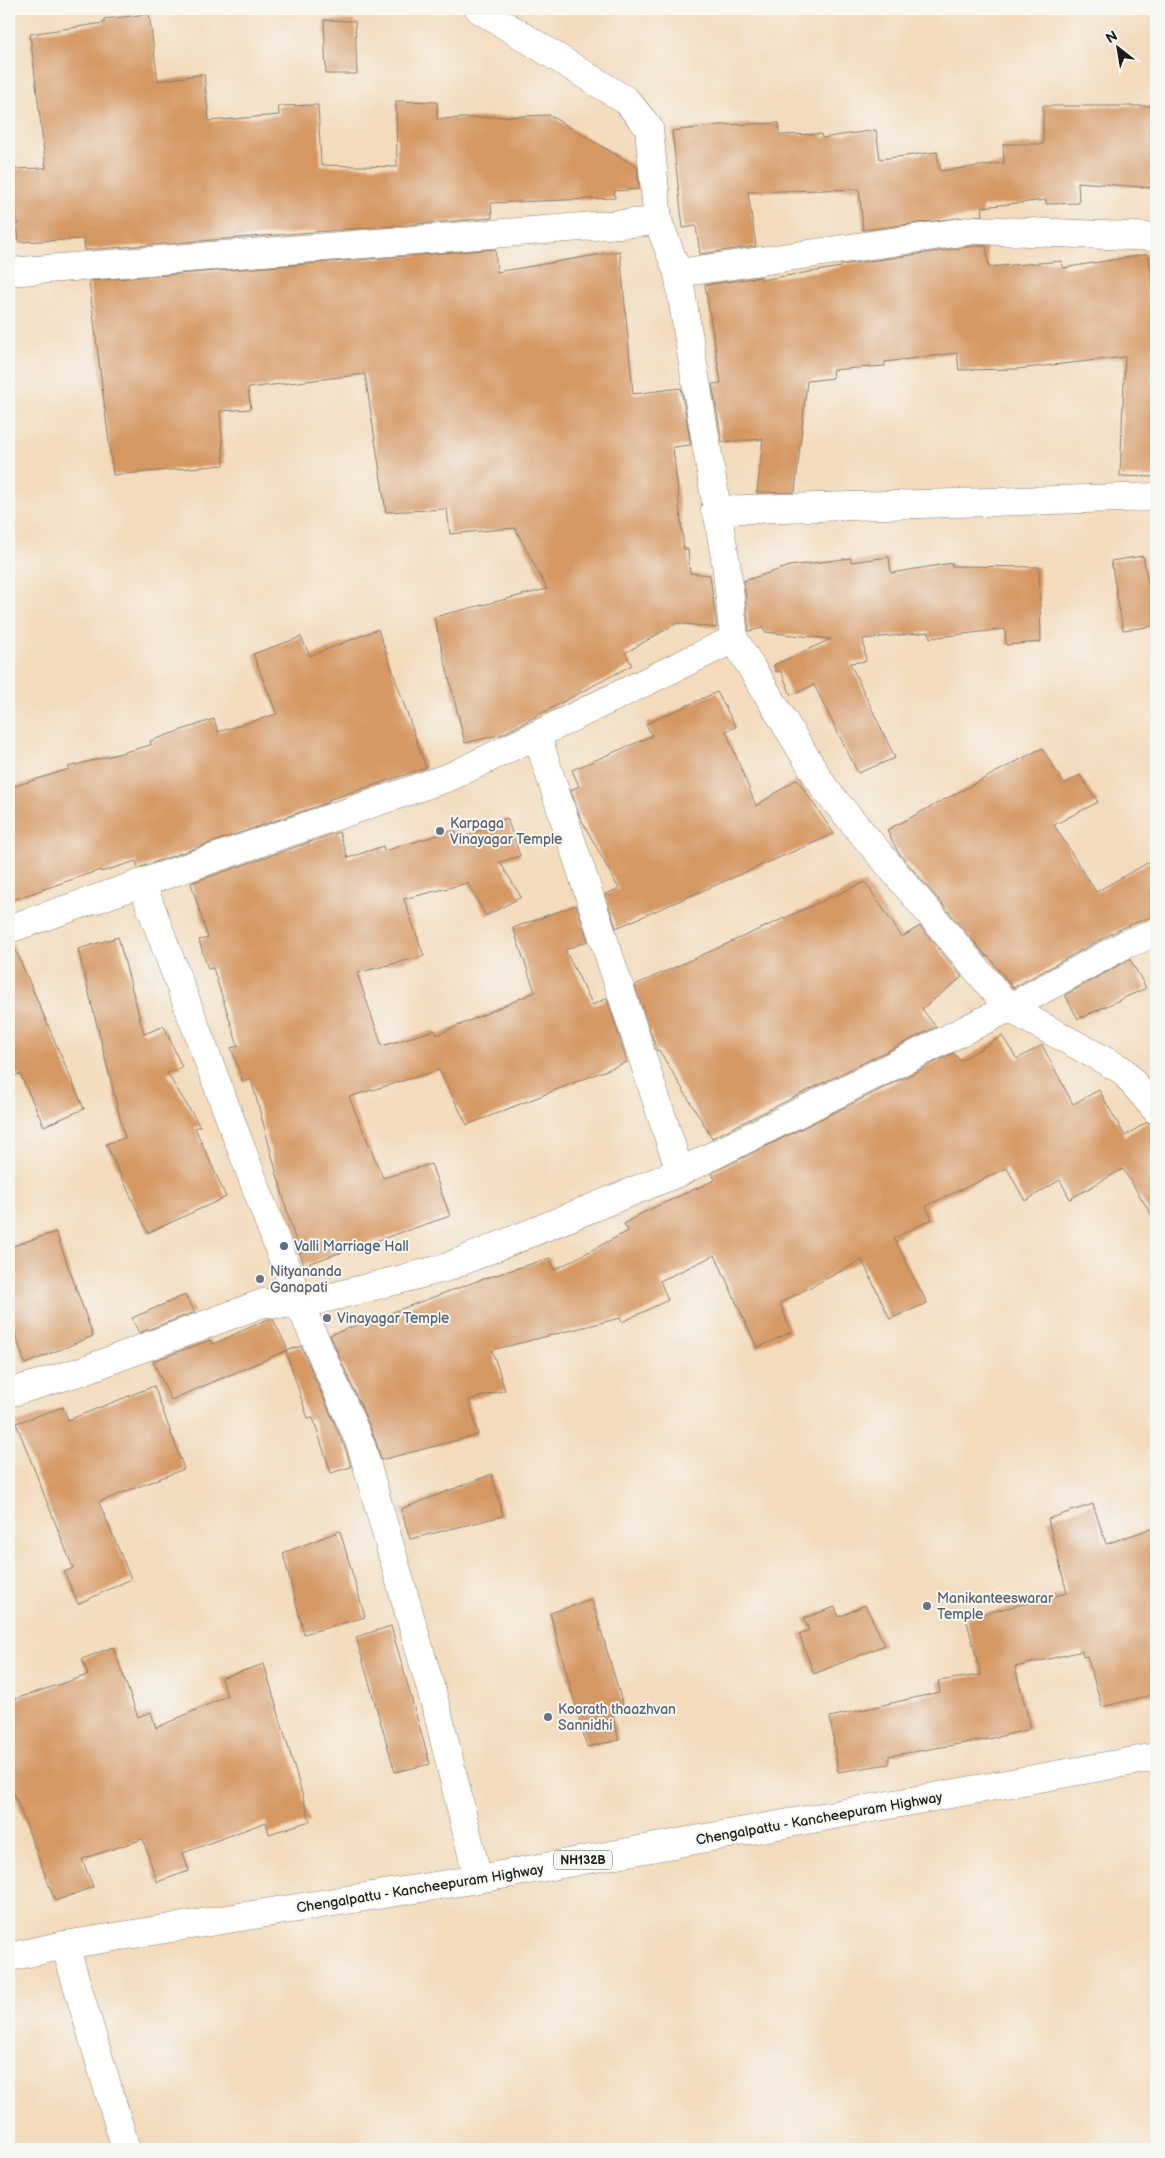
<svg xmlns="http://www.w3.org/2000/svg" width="1165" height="2158" viewBox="0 0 1165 2158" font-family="'Balsamiq Sans',sans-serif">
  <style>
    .building { fill: #d59864 }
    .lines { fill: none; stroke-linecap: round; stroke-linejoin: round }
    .minor-casing { stroke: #887c6c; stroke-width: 29 }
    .trunk-casing { stroke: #887c6c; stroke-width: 29 }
    .minor { stroke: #fff; stroke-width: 28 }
    .trunk { stroke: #fff; stroke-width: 28 }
    .worship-dot { fill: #6b7280; stroke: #f6f6f2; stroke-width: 2 }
    .service-dot { fill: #5c6f8a; stroke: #f6f6f2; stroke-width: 2 }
    .labels { text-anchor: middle; stroke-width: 4; stroke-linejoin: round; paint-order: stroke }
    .shield { fill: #f6f6f2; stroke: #5d5d5c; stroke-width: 1 }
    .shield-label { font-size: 12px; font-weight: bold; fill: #1c1c1c }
    .worship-label { font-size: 14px; fill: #5b616d; stroke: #f6f6f2; text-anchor: start }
    .service-label { font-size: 14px; fill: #4e5e75; stroke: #f6f6f2; text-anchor: start }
    .street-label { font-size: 14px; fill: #1c1c1c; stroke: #f6f6f2 }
  </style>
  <rect width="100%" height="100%" fill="#f6f6f2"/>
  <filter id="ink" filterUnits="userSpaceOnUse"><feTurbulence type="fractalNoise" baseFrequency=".02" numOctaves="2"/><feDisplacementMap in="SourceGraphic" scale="10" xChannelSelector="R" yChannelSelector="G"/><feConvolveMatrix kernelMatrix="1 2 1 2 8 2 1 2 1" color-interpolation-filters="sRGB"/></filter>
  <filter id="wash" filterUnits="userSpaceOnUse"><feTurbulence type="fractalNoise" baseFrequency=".0096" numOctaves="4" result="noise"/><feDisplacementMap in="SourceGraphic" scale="20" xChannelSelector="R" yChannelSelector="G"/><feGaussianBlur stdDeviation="1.12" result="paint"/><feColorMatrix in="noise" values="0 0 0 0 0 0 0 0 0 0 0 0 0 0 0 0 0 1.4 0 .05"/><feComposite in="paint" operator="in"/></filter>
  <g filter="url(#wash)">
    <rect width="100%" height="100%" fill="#f3dbbc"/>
    <g id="blocks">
      <g class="building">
        <path d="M 149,14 L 158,81 L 204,74 L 209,121 L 279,115 L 278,106 L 318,105 L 321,165 L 397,167 L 396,101 L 437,102 L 437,119 L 549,115 L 637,167 L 639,189 L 614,191 L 615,198 L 491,203 L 492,218 L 85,250 L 84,239 L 19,242 L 12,169 L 46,168 L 30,34 L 104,23 L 104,19 Z"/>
        <path d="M 324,20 L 355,21 L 357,74 L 326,74 Z"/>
        <path d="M 1043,106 L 1154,106 L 1152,188 L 1078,182 L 1079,203 L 1046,204 L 1046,200 L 982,207 L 983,215 L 863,230 L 859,189 L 748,192 L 756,246 L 700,254 L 696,226 L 683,228 L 672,131 L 721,125 L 779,123 L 779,135 L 821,134 L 822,138 L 876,130 L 880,159 L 937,152 L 940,171 L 1004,163 L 1003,144 L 1043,144 Z"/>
        <path d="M 976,246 L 986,246 L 989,267 L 1062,261 L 1063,268 L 1148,254 L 1156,298 L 1156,477 L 1120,476 L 1125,357 L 1017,369 L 959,370 L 957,353 L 885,362 L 885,366 L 832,370 L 833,378 L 807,381 L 795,492 L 757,493 L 763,439 L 722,442 L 712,384 L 721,383 L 705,285 L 761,277 L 761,280 L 841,267 L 841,265 Z"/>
        <path d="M 495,249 L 497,272 L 620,251 L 633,394 L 681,388 L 691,445 L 673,447 L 684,549 L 688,549 L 690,573 L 710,575 L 717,628 L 677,623 L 625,653 L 632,665 L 503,734 L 465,743 L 434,617 L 547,589 L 515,528 L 450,534 L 447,509 L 386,512 L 365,374 L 248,388 L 251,409 L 220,411 L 224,465 L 113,475 L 89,281 Z"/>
        <path d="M 1143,556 L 1156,626 L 1123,630 L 1111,561 Z"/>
        <path d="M 889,557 L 891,573 L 952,563 L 952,566 L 1039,567 L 1041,642 L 1006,645 L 1005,629 L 930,638 L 929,632 L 863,639 L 866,661 L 850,663 L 895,758 L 858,773 L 814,685 L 791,695 L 781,671 L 776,672 L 774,665 L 831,639 L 765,632 L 763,628 L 749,631 L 744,581 L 790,566 L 851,558 L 851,562 Z"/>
        <path d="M 378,629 L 426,768 L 328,800 L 329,802 L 138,868 L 136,861 L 101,872 L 100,870 L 9,901 L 9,788 L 69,769 L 68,767 L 151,745 L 150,741 L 214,719 L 218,732 L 277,714 L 253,654 L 301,637 L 310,656 Z"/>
        <path d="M 717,692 L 736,727 L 726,731 L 756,806 L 797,779 L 834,834 L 616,928 L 605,894 L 619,889 L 580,817 L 571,790 L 579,786 L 572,770 L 652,736 L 646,724 Z"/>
        <path d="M 1042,748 L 1064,784 L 1080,775 L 1098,802 L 1054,825 L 1096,892 L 1156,858 L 1156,915 L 1118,930 L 1013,988 L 988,956 L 987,957 L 898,852 L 887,830 Z"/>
        <path d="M 507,818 L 520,856 L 500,862 L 521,897 L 486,916 L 468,883 L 404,899 L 424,956 L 357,973 L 382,1046 L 435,1030 L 437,1035 L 535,992 L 513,928 L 576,905 L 588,941 L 565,950 L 593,1005 L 607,998 L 627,1062 L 467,1125 L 439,1070 L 349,1097 L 383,1178 L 431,1164 L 450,1216 L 304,1265 L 292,1229 L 251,1079 L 243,1082 L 231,1048 L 238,1046 L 213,968 L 208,969 L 199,940 L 208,938 L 191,883 L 339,832 L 348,858 L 383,846 L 384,851 L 455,830 L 458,840 Z"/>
        <path d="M 865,882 L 902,937 L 920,926 L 962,977 L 922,1009 L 936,1027 L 712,1138 L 659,1050 L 657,1051 L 635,985 Z"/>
        <path d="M 118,937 L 144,1034 L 164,1026 L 182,1067 L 167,1073 L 200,1126 L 195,1128 L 226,1197 L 148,1233 L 106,1144 L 125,1138 L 78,949 Z"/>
        <path d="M 9,944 L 13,944 L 84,1109 L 44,1126 L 20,1074 L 9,1078 Z"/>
        <path d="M 1130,959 L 1146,988 L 1078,1019 L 1065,995 Z"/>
        <path d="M 1002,1036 L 1017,1059 L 1042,1045 L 1073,1104 L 1099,1090 L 1125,1136 L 1147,1122 L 1156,1125 L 1156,1222 L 1123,1169 L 1070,1199 L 1060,1180 L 1025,1201 L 1007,1168 L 926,1206 L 932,1219 L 894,1238 L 927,1303 L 890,1319 L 862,1260 L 780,1303 L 791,1332 L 757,1348 L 715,1255 L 660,1281 L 668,1300 L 622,1322 L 620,1318 L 492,1350 L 505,1390 L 469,1400 L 478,1435 L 381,1460 L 375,1439 L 330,1335 L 480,1280 L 550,1258 L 554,1270 L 628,1231 L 624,1224 L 644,1212 L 715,1180 L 712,1173 L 954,1053 L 960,1061 Z"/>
        <path d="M 56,1232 L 93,1336 L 25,1364 L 9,1315 L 9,1247 Z"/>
        <path d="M 185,1295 L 195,1312 L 139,1333 L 132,1318 Z"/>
        <path d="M 268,1319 L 273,1319 L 288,1350 L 171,1400 L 153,1361 L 210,1340 L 213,1344 Z"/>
        <path d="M 301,1346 L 346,1450 L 351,1467 L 331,1473 L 313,1418 L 308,1419 L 286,1351 Z"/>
        <path d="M 154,1386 L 184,1469 L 99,1502 L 131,1579 L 78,1604 L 64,1572 L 73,1568 L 16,1423 L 63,1407 L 68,1420 Z"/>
        <path d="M 492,1474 L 503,1516 L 410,1539 L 401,1509 Z"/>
        <path d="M 1093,1504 L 1106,1544 L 1156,1527 L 1156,1694 L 1102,1707 L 1087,1656 L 1083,1657 L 1082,1651 L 1015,1667 L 1031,1729 L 989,1739 L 889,1756 L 889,1764 L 838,1772 L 830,1717 L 940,1692 L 938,1681 L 981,1675 L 966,1618 L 1067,1593 L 1048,1519 Z"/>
        <path d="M 340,1531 L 365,1617 L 304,1634 L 283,1553 Z"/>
        <path d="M 592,1600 L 623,1705 L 610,1708 L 619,1740 L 587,1747 L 550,1613 Z"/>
        <path d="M 865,1605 L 885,1645 L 814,1674 L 799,1634 L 809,1630 L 804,1618 L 835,1607 L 839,1617 Z"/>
        <path d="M 391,1626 L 430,1764 L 395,1772 L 356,1637 Z"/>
        <path d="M 113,1647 L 138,1717 L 151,1712 L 156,1728 L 227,1696 L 221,1678 L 264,1664 L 310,1821 L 269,1834 L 266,1822 L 183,1853 L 189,1871 L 157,1882 L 143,1839 L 82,1859 L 93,1887 L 55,1901 L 9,1780 L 9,1701 L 88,1675 L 82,1659 Z"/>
      </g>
    </g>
  </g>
  <g filter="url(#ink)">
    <use href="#blocks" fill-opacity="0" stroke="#887c6c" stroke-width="1"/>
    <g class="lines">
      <g class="minor-casing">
        <g id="minor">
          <path d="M 479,9 L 627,101 L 649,128 L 658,221 L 678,273 L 727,570 L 734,639 L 825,789 L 1009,1008 L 1122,1070 L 1156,1110"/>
          <path d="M 9,272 L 658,221"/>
          <path d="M 678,273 L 975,230 L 1156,237"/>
          <path d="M 715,510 L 1156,497"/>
          <path d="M 537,736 L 680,1172"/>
          <path d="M 142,884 L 300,1305 L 361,1445 L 438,1714 L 478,1879"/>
          <path d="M 9,929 L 452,776 L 734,639"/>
          <path d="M 9,1393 L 82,1371 L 263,1303 L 300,1305 L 445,1268 L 680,1172 L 1009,1008 L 1126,944 L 1156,933"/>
          <path d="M 65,1945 L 126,2149"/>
        </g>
      </g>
      <g class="trunk-casing">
        <path id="trunk" d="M 9,1957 L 65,1945 L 478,1879 L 1156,1757"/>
      </g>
      <use href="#minor" class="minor"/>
      <use href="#trunk" class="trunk"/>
    </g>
  </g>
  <g class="worship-dot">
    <circle cx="440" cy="831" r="5"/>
    <circle cx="260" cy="1279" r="5"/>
    <circle cx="327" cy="1318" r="5"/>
    <circle cx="927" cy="1606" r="5"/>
    <circle cx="548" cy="1717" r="5"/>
  </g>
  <circle class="service-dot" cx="284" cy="1246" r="5"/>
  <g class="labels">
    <rect class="shield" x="554" y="1850.5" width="58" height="19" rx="4"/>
    <g class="shield-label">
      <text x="583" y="1864">NH132B</text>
    </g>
    <g class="worship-label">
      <text x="450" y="828">Karpaga<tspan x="450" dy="16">Vinayagar Temple</tspan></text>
      <text x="270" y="1276">Nityananda<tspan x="270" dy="16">Ganapati</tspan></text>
      <text x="337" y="1323">Vinayagar Temple</text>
      <text x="937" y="1603">Manikanteeswarar<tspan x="937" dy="16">Temple</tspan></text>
      <text x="558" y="1714">Koorath thaazhvan<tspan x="558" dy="16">Sannidhi</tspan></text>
    </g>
    <g class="service-label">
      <text x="294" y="1251">Valli Marriage Hall</text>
    </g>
    <g class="street-label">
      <text transform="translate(819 1818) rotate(-10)" y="5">Chengalpattu - Kancheepuram Highway</text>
      <text transform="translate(420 1888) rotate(-9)" y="5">Chengalpattu - Kancheepuram Highway</text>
    </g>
  </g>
  <rect width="1165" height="2158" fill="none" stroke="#f6f6f2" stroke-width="30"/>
  <g transform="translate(1118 48) rotate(329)" stroke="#f6f6f2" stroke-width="4" paint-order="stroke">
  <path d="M0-4L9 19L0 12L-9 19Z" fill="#1c1c1c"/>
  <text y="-8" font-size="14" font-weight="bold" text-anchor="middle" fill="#1c1c1c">N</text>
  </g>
</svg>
